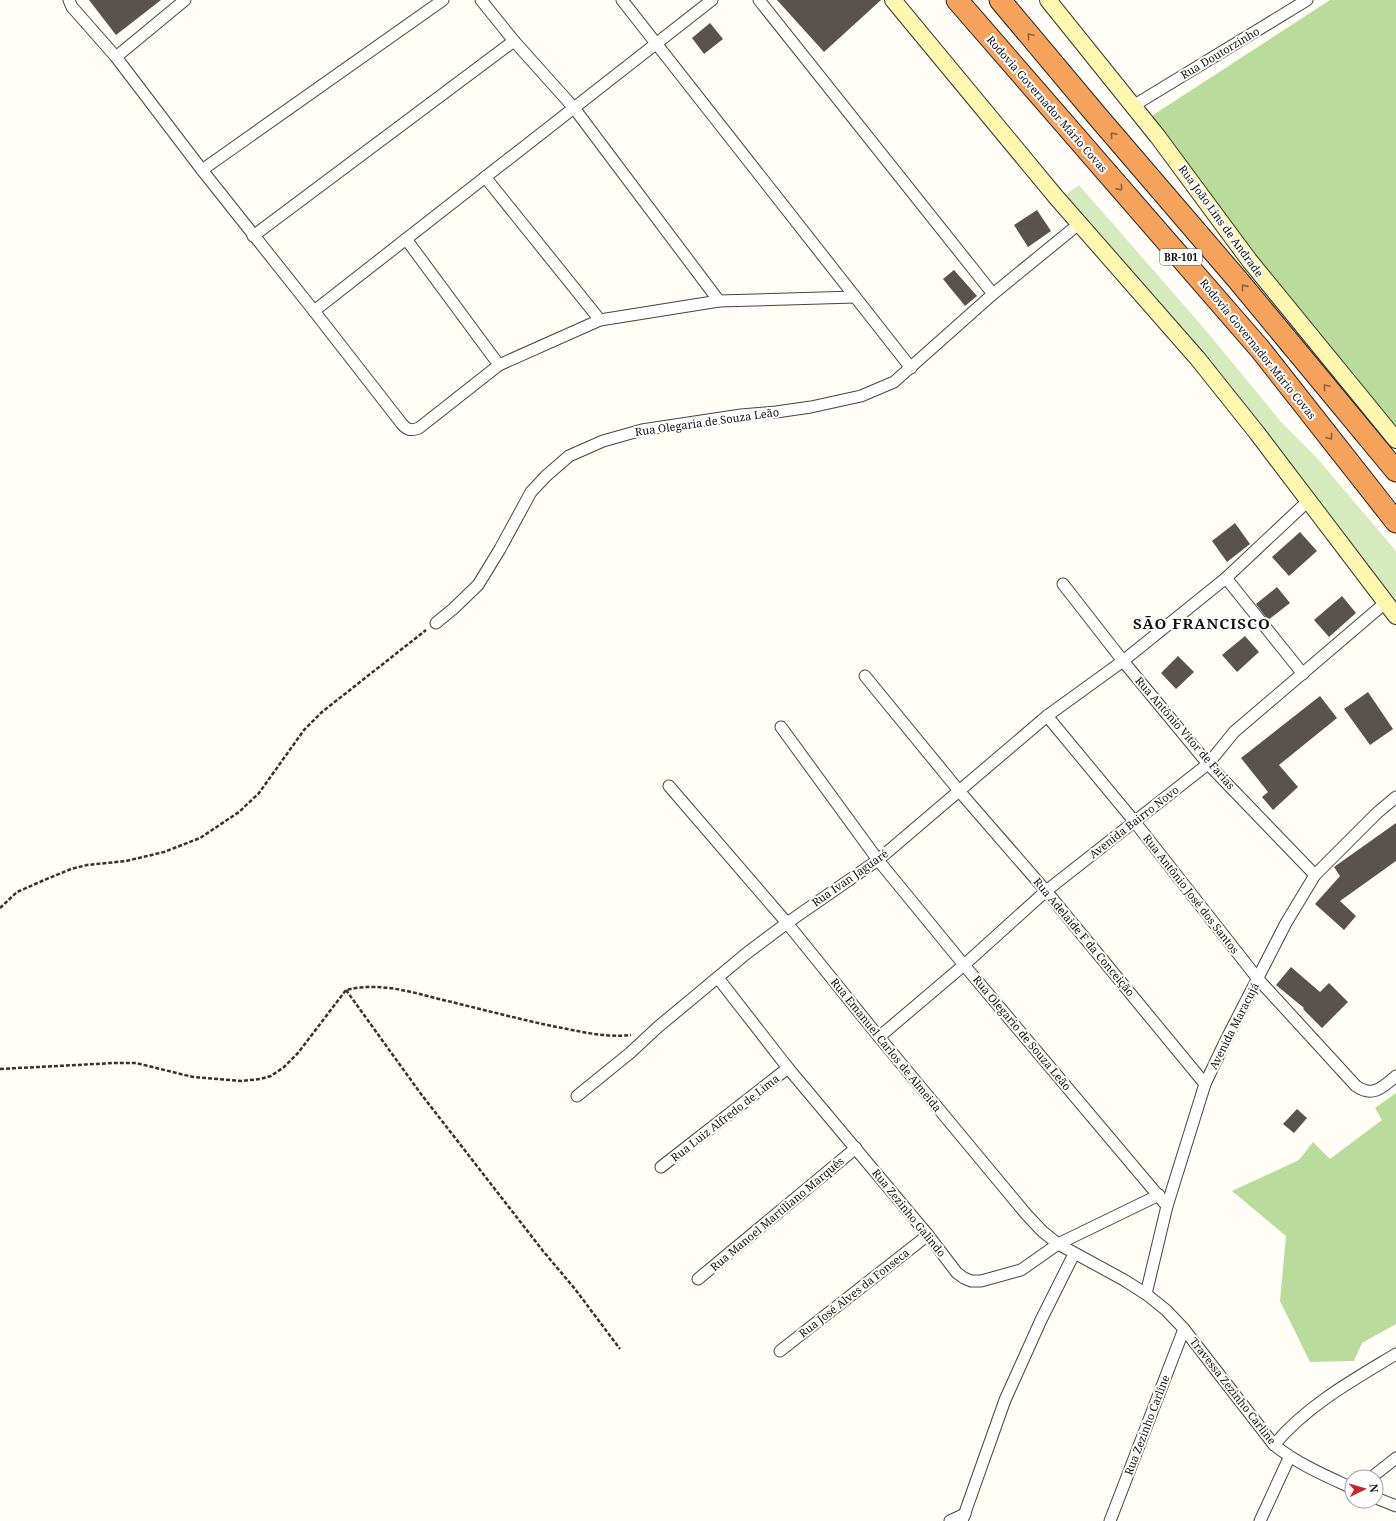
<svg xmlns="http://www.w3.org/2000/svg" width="1396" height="1521" viewBox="0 0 1396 1521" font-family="'Noto Serif',serif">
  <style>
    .green { fill: #d5ebbd }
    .forest { fill: #b9dc9c }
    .building { fill: #5a524d }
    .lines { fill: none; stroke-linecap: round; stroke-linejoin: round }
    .street-casing { stroke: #444; stroke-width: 13 }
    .secondary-casing { stroke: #333; stroke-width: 18 }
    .highway-casing { stroke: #222; stroke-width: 23 }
    .path { stroke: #333; stroke-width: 2.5; stroke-dasharray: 4 2; stroke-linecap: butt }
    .street { stroke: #fff; stroke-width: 11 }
    .secondary { stroke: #fff6b0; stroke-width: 16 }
    .highway { stroke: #f5a25d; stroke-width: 21 }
    .oneway { stroke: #8e613b }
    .labels { text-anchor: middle; stroke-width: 4; stroke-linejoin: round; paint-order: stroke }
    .shield { fill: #fff; stroke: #585858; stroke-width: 1 }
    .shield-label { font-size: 10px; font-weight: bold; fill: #111 }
    .street-label { font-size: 11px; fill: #111; stroke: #fff }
    .district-label { font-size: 15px; font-weight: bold; letter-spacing: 1px; fill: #111; stroke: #fff }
  </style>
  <rect width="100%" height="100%" fill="#fffdf5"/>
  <path class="green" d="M 1079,185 L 1203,327 L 1282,423 L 1317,458 L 1396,551 L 1396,610 L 1061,198 Z"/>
  <g class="forest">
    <path d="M 1330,0 L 1396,0 L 1396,429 L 1233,237 L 1150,117 Z"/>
    <path d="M 1396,1093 L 1396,1324 L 1362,1343 L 1354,1361 L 1310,1362 L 1280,1301 L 1286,1236 L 1232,1191 L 1299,1160 L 1313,1142 L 1330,1159 L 1382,1120 L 1375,1108 Z"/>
  </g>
  <g class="building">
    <path d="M 89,0 L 161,0 L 116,35 Z"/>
    <path d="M 777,0 L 881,0 L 824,52 Z"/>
    <path d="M 710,23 L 723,39 L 704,54 L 692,38 Z"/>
    <path d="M 1037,210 L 1051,231 L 1028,247 L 1014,225 Z"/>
    <path d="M 954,270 L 977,296 L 965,306 L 943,279 Z"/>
    <path d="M 1235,523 L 1250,544 L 1227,562 L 1212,541 Z"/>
    <path d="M 1300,532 L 1317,551 L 1289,576 L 1272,557 Z"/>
    <path d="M 1277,587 L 1290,603 L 1268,620 L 1256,604 Z"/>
    <path d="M 1342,596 L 1356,613 L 1329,637 L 1314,620 Z"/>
    <path d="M 1245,636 L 1259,652 L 1237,672 L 1222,655 Z"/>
    <path d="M 1178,656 L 1194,672 L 1176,689 L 1161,673 Z"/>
    <path d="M 1368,692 L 1393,729 L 1370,745 L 1344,709 Z"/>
    <path d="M 1320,696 L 1337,718 L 1279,765 L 1298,787 L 1273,810 L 1262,797 L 1268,792 L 1241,758 Z"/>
    <path d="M 1396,823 L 1396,861 L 1340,901 L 1356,916 L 1344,930 L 1315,904 L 1340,876 L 1334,867 Z"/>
    <path d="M 1291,967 L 1320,992 L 1329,983 L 1348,1002 L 1322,1028 L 1303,1009 L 1304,1008 L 1276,985 Z"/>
    <path d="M 1297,1109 L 1307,1118 L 1294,1133 L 1283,1124 Z"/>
  </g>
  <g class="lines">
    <g class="street-casing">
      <g id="street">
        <path d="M 69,0 L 72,7 L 116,57 L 202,170 L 314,311 L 402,424 C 407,430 411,431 419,428 L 499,365 L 600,320 L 719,301 L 855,297"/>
        <path d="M 481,0 L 514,41 L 574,108 L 719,301"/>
        <path d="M 622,0 L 911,368"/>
        <path d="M 759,0 L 993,294"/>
        <path d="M 116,57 L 185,0"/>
        <path d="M 1133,106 L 1307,0"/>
        <path d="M 202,170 L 443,0"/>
        <path d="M 485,177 L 600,320"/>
        <path d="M 253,236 L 514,41"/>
        <path d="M 406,239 L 499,365"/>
        <path d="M 314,311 L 712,0"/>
        <path d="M 1226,578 L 1303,674"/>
        <path d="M 1063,584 L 1123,661 L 1208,764 L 1315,875"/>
        <path d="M 436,623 L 453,609 L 478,585 L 500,549 L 531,492 L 546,476 L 569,456 L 603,441 L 642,430 L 741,415 L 776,412 L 811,407 L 861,396 L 894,382 L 993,294 L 1080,223"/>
        <path d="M 865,676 L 960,792 L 1046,891 L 1205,1084"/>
        <path d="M 1047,716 L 1134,821 L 1258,979 L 1356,1086 C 1373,1098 1383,1087 1396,1076"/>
        <path d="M 781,727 L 878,860 L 964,965 L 1167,1206"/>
        <path d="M 669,786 L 787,923 L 879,1037 L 1026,1214 L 1042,1231 L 1058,1244 L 1124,1280 L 1146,1294 L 1166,1310 L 1184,1329 L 1274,1445 C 1298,1464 1324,1475 1352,1488"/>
        <path d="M 718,978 L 788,1068 L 928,1235 L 957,1273 L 964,1278 L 971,1281 L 981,1281 L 1021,1270 L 1058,1244 L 1159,1195"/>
        <path d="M 879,1037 L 964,965 L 1046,891 L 1208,764 L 1234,732 L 1385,603"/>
        <path d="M 577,1096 L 630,1053 L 658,1027 L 747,953 L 787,923 L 878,860 L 1047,716 L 1123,661 L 1226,578 L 1308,501"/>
        <path d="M 661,1167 L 788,1068"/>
        <path d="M 698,1279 L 856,1148"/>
        <path d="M 1146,1294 L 1167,1206 L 1205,1084 L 1225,1042 L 1286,923 L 1315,875 L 1377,813 L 1396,797"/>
        <path d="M 780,1351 L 928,1235"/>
        <path d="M 1274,1445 C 1306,1406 1353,1380 1396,1354"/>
        <path d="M 1372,1477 L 1396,1458"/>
        <path d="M 1376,1498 L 1396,1506"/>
        <path d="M 950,1521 L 965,1514"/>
        <path d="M 962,1521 L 1005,1400 L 1041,1320 L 1074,1254"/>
        <path d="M 1110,1521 L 1184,1329"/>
        <path d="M 1260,1521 L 1289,1458"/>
      </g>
    </g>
    <g class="secondary-casing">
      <g id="secondary">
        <path d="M 893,0 L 1056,197 L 1198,359 L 1257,433 L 1396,616"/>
        <path d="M 1048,0 L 1158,137 L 1249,260 L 1396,440"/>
      </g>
    </g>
    <g class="highway-casing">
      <g id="highway">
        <path d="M 957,0 L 1260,349 L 1396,522"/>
        <path d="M 1000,0 L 1098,117 L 1237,279 L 1396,471"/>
      </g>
    </g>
    <g class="path">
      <path d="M 0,908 L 17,892 L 42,881 L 71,869 L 87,865 L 126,861 L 164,852 L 200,838 L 239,812 L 259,793 L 304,730 L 322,712 L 426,630"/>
      <path d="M 346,990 L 421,1094 L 543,1251 L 575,1289 L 620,1349"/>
      <path d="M 0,1069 L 114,1063 L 136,1063 L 193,1077 L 241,1081 L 260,1079 L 271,1076 L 284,1067 L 298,1053 L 346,990 C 378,982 408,991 439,999 C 477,1008 514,1018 552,1026 C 578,1031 605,1038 631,1035"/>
    </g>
    <use href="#street" class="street"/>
    <use href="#secondary" class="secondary"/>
    <use href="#highway" class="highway"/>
  </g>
  <defs><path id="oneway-chevron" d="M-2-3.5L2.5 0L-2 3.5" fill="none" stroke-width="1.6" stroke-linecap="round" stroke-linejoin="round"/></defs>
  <g class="oneway">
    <use href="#oneway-chevron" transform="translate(1030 36) rotate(-130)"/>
    <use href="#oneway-chevron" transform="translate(1113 135) rotate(-131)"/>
    <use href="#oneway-chevron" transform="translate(1120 188) rotate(49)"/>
    <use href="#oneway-chevron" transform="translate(1244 287) rotate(-129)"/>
    <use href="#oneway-chevron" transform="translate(1326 387) rotate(-130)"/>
    <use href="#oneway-chevron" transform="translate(1330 437) rotate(52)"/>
  </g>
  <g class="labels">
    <rect class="shield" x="1160" y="249" width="42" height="16" rx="3"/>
    <g class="shield-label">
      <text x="1181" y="261">BR-101</text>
    </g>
    <g class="street-label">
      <text transform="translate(1220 53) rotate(-31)" y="4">Rua Doutorzinho</text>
      <text transform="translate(1047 104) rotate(49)" y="4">Rodovia Governador Mário Covas</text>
      <text transform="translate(1221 221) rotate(54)" y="4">Rua João Lins de Andrade</text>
      <text transform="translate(1258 349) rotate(51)" y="4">Rodovia Governador Mário Covas</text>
      <text transform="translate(707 422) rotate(-8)" y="4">Rua Olegaria de Souza Leão</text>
      <text transform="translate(1185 733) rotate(49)" y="4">Rua Antônio Vitor de Farias</text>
      <text transform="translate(1134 822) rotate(-38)" y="4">Avenida Bairro Novo</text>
      <text transform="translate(850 878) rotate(-35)" y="4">Rua Ivan Jaguaré</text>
      <text transform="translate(1191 894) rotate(52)" y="4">Rua Antônio José dos Santos</text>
      <text transform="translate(1084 937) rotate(50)" y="4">Rua Adelaide F da Conceição</text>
      <text transform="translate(1234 1026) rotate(-63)" y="4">Avenida Maracujá</text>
      <text transform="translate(1022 1033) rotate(50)" y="4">Rua Olegario de Souza Leão</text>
      <text transform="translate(886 1045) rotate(51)" y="4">Rua Emanuel Carlos de Almeida</text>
      <text transform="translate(725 1118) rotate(-38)" y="4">Rua Luiz Alfredo de Lima</text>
      <text transform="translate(909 1213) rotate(51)" y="4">Rua Zezinho Galindo</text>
      <text transform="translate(777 1214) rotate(-40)" y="4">Rua Manoel Martiliano Marquês</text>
      <text transform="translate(854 1293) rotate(-38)" y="4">Rua José Alves da Fonseca</text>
      <text transform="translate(1233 1391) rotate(52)" y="4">Travessa Zezinho Carline</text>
      <text transform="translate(1147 1425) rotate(-69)" y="4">Rua Zezinho Carline</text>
    </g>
    <g class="district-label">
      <text x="1202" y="629">SÃO FRANCISCO</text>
    </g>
  </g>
  <g transform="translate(1364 1489) rotate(85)"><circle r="19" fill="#ffffff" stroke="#a0a0a0"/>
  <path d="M0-3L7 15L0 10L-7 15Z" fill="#c4262e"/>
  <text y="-6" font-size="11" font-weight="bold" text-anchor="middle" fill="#111111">N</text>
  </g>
</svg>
